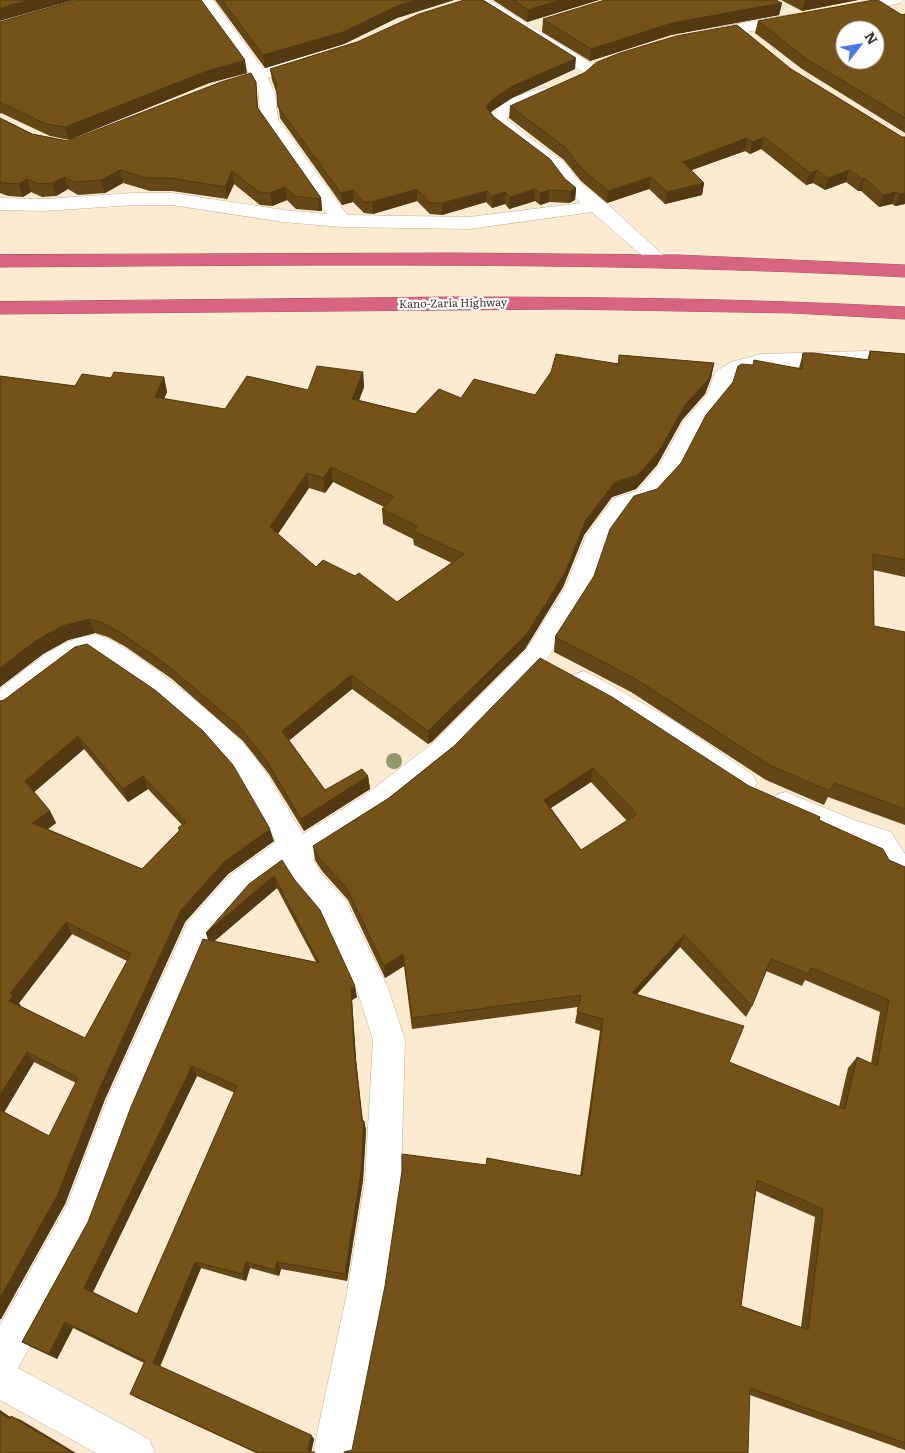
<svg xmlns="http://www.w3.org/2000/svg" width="905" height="1453" viewBox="0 0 905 1453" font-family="Literata,serif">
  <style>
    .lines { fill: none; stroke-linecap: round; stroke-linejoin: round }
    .minor-casing { stroke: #c2b199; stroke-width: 1 }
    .highway-casing { stroke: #a35564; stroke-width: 1 }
    .minor { fill: #fff; fill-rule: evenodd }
    .highway { fill: #d86480; fill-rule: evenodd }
    .tree { fill: #91986a }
    .wall { fill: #654715; fill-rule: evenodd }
    .shaded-wall { fill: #523911 }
    .building { fill: #755218; stroke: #523911; fill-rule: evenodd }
    .labels { text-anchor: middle; stroke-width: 5; stroke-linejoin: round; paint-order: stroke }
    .far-street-label { font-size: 11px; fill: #40392f; stroke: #fff }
  </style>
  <rect width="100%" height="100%" fill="#fcead1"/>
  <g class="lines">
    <g class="minor-casing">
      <g id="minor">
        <path d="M 197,0 L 213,0 L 263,69 L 305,56 L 311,58 L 313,61 L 311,64 L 268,78 L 275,94 L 278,119 L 347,215 L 469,217 L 581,203 L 566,190 L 551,169 L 515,144 L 488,119 C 500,100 523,93 544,88 L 550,89 L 552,93 L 550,97 L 523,106 L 506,118 L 527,136 L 563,161 L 580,182 L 605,202 L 671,262 L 668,266 L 661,268 L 654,266 L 592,212 L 469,229 L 341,227 L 283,222 L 172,205 L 133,205 L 44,211 L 0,210 L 0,198 L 44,199 L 133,193 L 172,193 L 283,210 L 327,214 L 260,119 L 259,94 L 254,82 L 217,93 L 211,92 L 209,88 L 211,84 L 249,73 Z"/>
        <path d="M 472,0 L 490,0 L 595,66 L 597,69 L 595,72 L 583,72 L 494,17 Z"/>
        <path d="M 872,0 L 903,0 L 900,3 L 846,15 L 841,13 L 838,10 L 841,7 Z"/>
        <path d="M 794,14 L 800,16 L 802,19 L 800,22 L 703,40 L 697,38 L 695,35 L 697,32 L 703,30 Z"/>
        <path d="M 867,351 L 905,354 L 905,368 L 867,365 L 762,368 L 747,372 L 733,381 L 728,397 L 701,430 L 676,477 L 653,503 L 630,510 L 606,544 L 590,590 L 544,664 L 453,759 L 389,810 L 313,859 L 320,872 L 346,901 L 388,988 L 405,1040 L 401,1180 L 385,1293 L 353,1453 L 313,1453 L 347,1293 L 365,1180 L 373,1040 L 357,990 L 324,921 L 298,890 L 285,869 L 251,894 L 209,942 L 135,1115 L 94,1228 L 18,1368 L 149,1439 L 155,1453 L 96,1453 L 0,1400 L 0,1325 L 67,1205 L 107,1100 L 187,923 L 229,876 L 276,842 C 259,814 245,781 223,758 C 185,717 139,685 93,656 L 80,659 L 10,712 L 0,715 L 0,689 C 28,669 59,637 95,635 C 118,634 224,722 242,742 C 267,768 284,804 303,834 L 369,792 L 433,743 L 526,650 L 565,588 L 586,536 L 614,498 L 637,491 L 659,466 L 684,421 L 707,395 L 715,372 L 731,362 L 762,354 Z"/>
        <path d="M 583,671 L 592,675 L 674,721 L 753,775 L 757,783 L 753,791 L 743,795 L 733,791 L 654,737 L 574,689 L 570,682 L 574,675 Z"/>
        <path d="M 786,792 L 854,820 L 891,832 L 905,854 L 905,882 L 882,872 L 871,851 L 838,840 L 776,813 L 772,804 L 776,795 Z"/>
      </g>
    </g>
    <g class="highway-casing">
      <g id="highway">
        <path d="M 452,253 L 679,255 L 905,265 L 905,277 C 603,261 302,265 0,267 L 0,255 Z"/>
        <path d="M 452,297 C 604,297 754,299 905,307 L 905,319 L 792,313 L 566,309 L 0,314 L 0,302 Z"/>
      </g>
    </g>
    <use href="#minor" class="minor"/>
    <use href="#highway" class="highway"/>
  </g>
  <circle class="tree" cx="394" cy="761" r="8"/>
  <g class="wall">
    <path d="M 215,0 L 454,0 L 397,18 L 344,44 L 265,68 Z"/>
    <path d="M 493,0 L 599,0 L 527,22 Z"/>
    <path d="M 781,0 L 858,0 L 802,11 Z"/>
    <path d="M 782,3 L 779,15 L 671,35 L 590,61 L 542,32 L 543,19 Z"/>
    <path d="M 905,14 L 905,133 L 802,69 L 755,33 L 758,21 Z"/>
    <path d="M 0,22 L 247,73 L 209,83 L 69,140 L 50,136 L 1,113 L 0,114 Z"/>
    <path d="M 357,42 L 575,69 L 512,98 L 492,111 L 491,113 L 494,117 L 576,188 L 575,200 L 569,203 L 549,202 L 540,205 L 535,201 L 509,209 L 505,204 L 492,208 L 486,202 L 442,215 L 430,214 L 417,201 L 373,214 L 364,213 L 353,202 L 342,205 L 280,118 L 277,94 L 272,80 L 270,69 Z"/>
    <path d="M 791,69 L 902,137 L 905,137 L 905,204 L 895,206 L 892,204 L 879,207 L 861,191 L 858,191 L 846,182 L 825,190 L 813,183 L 806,185 L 761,149 L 750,154 L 745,151 L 691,170 L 704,183 L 702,195 L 665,204 L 649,189 L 607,203 L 581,181 L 564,160 L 509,118 L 510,106 Z"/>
    <path d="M 257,94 L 258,109 L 321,198 L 322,211 L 319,211 L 296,209 L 287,200 L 272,206 L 260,205 L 234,184 L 227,199 L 172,191 L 150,191 L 123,183 L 105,193 L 78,195 L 68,189 L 56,196 L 42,197 L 31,192 L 23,197 L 8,196 L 0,193 L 0,118 L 32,134 L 68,141 Z"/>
    <path d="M 870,351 L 905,354 L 905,577 L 873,570 L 874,626 L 905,632 L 905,825 L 828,797 L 824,805 L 766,780 L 631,692 L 554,652 L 555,637 L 657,489 L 799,368 L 803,353 L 867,360 Z"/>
    <path d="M 619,355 L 714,363 L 711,378 L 705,394 L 682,420 L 657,465 L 636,489 L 612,497 L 584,535 L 563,587 L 525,649 L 432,742 L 428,744 L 352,689 L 289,740 L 325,790 L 368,776 L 370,789 L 304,831 L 269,774 L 243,741 L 172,679 L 126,647 L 108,637 L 95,633 L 68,640 L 43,654 L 0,687 L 0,376 L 75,386 L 111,378 L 164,377 L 167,392 L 164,399 L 225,409 L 308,390 L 363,372 L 364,387 L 359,400 L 415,414 L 461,398 L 535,395 L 618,363 ZM 333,482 L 384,507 L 382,509 L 383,524 L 413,539 L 414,545 L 452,563 L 397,602 L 316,567 L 278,534 L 309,488 L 325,493 Z"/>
    <path d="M 75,647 L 274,841 L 228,874 L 185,922 L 105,1099 L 65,1204 L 1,1319 L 0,1319 L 0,701 L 4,700 ZM 84,749 L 128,802 L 148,789 L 182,825 L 178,828 L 179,831 L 142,869 L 48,829 L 56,823 L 50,811 L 34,792 ZM 72,934 L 127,961 L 85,1038 L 21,1006 L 19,1003 ZM 34,1062 L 76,1083 L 49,1136 L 4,1112 Z"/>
    <path d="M 454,746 L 749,786 L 819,820 L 889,860 L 905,867 L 905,1450 L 750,1395 L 352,1450 L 580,1176 L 600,1031 L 575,1023 L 578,1007 L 412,1029 L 404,966 L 385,978 L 348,900 L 322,871 L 315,860 L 313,846 L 389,798 ZM 591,782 L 627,821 L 581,850 L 551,808 ZM 680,947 L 746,1017 L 752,1006 L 766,971 L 802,986 L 805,980 L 880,1012 L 871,1063 L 857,1057 L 848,1068 L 839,1107 L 729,1062 L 637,994 ZM 756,1191 L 815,1217 L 801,1327 L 741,1306 Z"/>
    <path d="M 282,860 L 357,997 L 352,1000 L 356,1059 L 363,1121 L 364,1121 L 366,1130 L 363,1180 L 347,1281 L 281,1269 L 279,1276 L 250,1268 L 246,1281 L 201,1268 L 160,1367 L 311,1435 L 314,1439 L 311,1452 L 316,1453 L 256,1453 L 137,1398 L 130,1394 L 144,1363 L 73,1328 L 57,1359 L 31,1347 L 22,1342 L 88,1222 L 208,940 L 206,933 ZM 277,888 L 316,962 L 214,941 ZM 197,1076 L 235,1093 L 137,1314 L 93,1292 Z"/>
  </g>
  <g class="shaded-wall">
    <path d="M 28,0 L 74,0 L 0,21 L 0,8 Z"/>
    <path d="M 416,0 L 454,0 L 397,18 L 344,44 L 265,68 L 263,55 L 397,6 Z"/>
    <path d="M 560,0 L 599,0 L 527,22 L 528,10 Z"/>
    <path d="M 805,0 L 858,0 L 802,11 Z"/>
    <path d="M 782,3 L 779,15 L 671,35 L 590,61 L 591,49 L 672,23 Z"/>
    <path d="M 576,58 L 575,69 L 512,98 L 492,111 L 486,119 L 486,107 L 493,99 L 513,86 Z"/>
    <path d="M 245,60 L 247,73 L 209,83 L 69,140 L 65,127 L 207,71 Z"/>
    <path d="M 256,82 L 257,94 L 258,120 L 257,107 Z"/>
    <path d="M 764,137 L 761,149 L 750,154 L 752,142 Z"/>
    <path d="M 747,138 L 745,151 L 681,174 L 683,162 Z"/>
    <path d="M 120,170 L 123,183 L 105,193 L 101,180 Z"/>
    <path d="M 817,170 L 813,183 L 806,185 L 810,173 Z"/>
    <path d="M 849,170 L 846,182 L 825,190 L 828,178 Z"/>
    <path d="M 232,171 L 234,184 L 227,199 L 225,187 Z"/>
    <path d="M 64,177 L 68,189 L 56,196 L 52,183 Z"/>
    <path d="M 651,177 L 649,189 L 607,203 L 608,191 Z"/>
    <path d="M 865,178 L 861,191 L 858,191 L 862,179 Z"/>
    <path d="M 27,179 L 31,192 L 23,197 L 19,184 Z"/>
    <path d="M 704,183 L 702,195 L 665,204 L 667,192 Z"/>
    <path d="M 285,187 L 287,200 L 272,206 L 270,193 Z"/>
    <path d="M 576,188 L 575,200 L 569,203 L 570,191 Z"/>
    <path d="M 417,189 L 417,201 L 373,214 L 372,202 Z"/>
    <path d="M 535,189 L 535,201 L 509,209 L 510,197 Z"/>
    <path d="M 353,190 L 353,202 L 342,205 L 341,193 Z"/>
    <path d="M 549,190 L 549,202 L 540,205 L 540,193 Z"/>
    <path d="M 487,191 L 486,202 L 442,215 L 442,203 Z"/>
    <path d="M 505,192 L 505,204 L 492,208 L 492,196 Z"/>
    <path d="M 896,192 L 892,204 L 879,207 L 883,195 Z"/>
    <path d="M 905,193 L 905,204 L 895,206 L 899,194 Z"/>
    <path d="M 321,198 L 322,211 L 319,211 L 318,199 Z"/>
    <path d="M 714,363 L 711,378 L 705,394 L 682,420 L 657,465 L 636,489 L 612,497 L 584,535 L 563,587 L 525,649 L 428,744 L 428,731 L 615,482 L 685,405 Z"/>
    <path d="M 363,372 L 364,387 L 354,414 L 352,399 Z"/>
    <path d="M 164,377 L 167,392 L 158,412 L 155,397 Z"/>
    <path d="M 331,467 L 333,482 L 325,493 L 323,478 Z"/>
    <path d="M 307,473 L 309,488 L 273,541 L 270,527 Z"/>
    <path d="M 89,619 L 95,633 L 68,640 L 43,654 L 0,687 L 0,668 L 37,640 L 62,626 Z"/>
    <path d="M 351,675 L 352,689 L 285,744 L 282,731 Z"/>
    <path d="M 78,736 L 84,749 L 32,794 L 25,781 Z"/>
    <path d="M 593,768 L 591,782 L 543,813 L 544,800 Z"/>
    <path d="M 143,776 L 148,789 L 128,802 L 123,789 Z"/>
    <path d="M 368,776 L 370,789 L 304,831 L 301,819 Z"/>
    <path d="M 50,811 L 56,823 L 39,835 L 32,823 Z"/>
    <path d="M 270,829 L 274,841 L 228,874 L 185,922 L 105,1099 L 65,1204 L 1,1319 L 0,1319 L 0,1298 L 99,1090 L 181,910 L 224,862 Z"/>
    <path d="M 274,876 L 277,888 L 210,945 L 206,933 Z"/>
    <path d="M 66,922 L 72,934 L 19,1003 L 21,1006 L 18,1011 L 9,1001 L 10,994 Z"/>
    <path d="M 684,935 L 680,947 L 628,1004 L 632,993 Z"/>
    <path d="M 403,954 L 404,966 L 385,978 L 384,966 Z"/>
    <path d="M 355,986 L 357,997 L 352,1000 L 356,1059 L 363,1130 L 354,1049 L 351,989 Z"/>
    <path d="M 27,1052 L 34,1062 L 2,1116 L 0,1113 L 0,1095 Z"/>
    <path d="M 192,1066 L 197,1076 L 92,1294 L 84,1288 Z"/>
    <path d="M 364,1121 L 366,1130 L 363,1180 L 347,1281 L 345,1274 Z"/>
    <path d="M 195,1262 L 201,1268 L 159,1368 L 153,1363 Z"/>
    <path d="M 246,1262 L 250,1268 L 246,1281 L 242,1274 Z"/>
    <path d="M 277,1262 L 281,1269 L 279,1276 L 275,1270 Z"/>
    <path d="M 65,1322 L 73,1328 L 57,1359 L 49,1354 Z"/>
    <path d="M 0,1410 L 19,1423 L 9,1419 L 0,1413 Z"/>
    <path d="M 11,1416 L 21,1420 L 76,1453 L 72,1453 Z"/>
    <path d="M 311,1435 L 314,1439 L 311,1453 L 308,1450 Z"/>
  </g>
  <g class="building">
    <path d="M 0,0 L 28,0 L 0,8 Z"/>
    <path d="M 76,0 L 201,0 L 245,60 L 207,71 L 65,127 L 46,124 L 0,102 L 0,22 Z"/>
    <path d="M 222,0 L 416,0 L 397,6 L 343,32 L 263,55 Z"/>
    <path d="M 464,0 L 483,0 L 576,58 L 513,86 L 493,99 L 486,107 L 494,117 L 550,159 L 565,179 L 576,188 L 570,191 L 549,190 L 540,193 L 535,189 L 510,197 L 505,192 L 492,196 L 487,191 L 442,203 L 430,203 L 417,189 L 372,202 L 363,202 L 353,190 L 341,193 L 278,107 L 276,82 L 270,69 L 357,42 L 419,14 Z"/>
    <path d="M 513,0 L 560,0 L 528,10 Z"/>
    <path d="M 605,0 L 776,0 L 782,3 L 672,23 L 591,49 L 543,19 Z"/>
    <path d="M 874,0 L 878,0 L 902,15 L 905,14 L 905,118 L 805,58 L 758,21 ZM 845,30 L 875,30 L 875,60 L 845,60 Z"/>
    <path d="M 737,25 L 791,69 L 902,137 L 905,137 L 905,193 L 899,194 L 896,192 L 883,195 L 865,178 L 862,179 L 849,170 L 828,178 L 817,170 L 810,173 L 764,137 L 752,142 L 747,138 L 683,162 L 704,183 L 667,192 L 651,177 L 608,191 L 582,169 L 565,147 L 510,106 L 584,73 L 597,62 L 620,53 L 676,36 Z"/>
    <path d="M 251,73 L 256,82 L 257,107 L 321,198 L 318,199 L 295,196 L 285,187 L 270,193 L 259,192 L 232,171 L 225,187 L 170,178 L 147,178 L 120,170 L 101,180 L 74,182 L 64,177 L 52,183 L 38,184 L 27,179 L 19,184 L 4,183 L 0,182 L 0,118 L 32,134 L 68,141 L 221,82 Z"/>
    <path d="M 870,351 L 905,354 L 905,560 L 873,554 L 874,626 L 905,632 L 905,809 L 834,783 L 830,791 L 771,766 L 634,678 L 555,637 L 594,576 L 610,529 L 634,496 L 657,489 L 681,463 L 706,415 L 733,382 L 738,366 L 742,364 L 753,365 L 754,360 L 802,369 L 803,353 L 814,353 L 870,360 Z"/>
    <path d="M 556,354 L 619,364 L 619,355 L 714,363 L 709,379 L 685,405 L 660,450 L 638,475 L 615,482 L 586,520 L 565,573 L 526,635 L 431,728 L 428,731 L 351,675 L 282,731 L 325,790 L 362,769 L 368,776 L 301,819 L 266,760 L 240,727 L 167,665 L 121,633 L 103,623 L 89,619 L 62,626 L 37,640 L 0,668 L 0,376 L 75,386 L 82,374 L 111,378 L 114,372 L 164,377 L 155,397 L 225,409 L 247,376 L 308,390 L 317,366 L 363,372 L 352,399 L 415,414 L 439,389 L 461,398 L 474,379 L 535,395 L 551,372 ZM 331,467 L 394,497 L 382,509 L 417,526 L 413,531 L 464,554 L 397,602 L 359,573 L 355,576 L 323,560 L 316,567 L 270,527 L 307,473 L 323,478 Z"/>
    <path d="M 87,644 L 155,690 L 203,731 L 233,765 L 270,829 L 224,862 L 181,910 L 99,1090 L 57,1196 L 0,1298 L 0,1110 L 49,1136 L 78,1078 L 27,1052 L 0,1095 L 0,701 L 4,700 L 75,647 ZM 78,736 L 123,789 L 143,776 L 186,822 L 178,828 L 180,830 L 142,869 L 32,823 L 50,811 L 25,781 ZM 66,922 L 131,954 L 85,1038 L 9,1001 L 13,995 L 10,994 Z"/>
    <path d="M 540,658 L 612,697 L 749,786 L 820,817 L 819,820 L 883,849 L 889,860 L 905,867 L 905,1443 L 750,1388 L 748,1453 L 344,1453 L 344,1452 L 352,1450 L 385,1286 L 402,1171 L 402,1154 L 486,1165 L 487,1158 L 582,1176 L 603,1019 L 577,1012 L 581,995 L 412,1018 L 403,954 L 384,966 L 346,887 L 319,858 L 313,846 L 389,798 L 454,746 ZM 593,768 L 637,814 L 581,850 L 544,800 ZM 684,935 L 752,1006 L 771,959 L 809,974 L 811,968 L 889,1000 L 877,1066 L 857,1057 L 845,1109 L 729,1062 L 744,1026 L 632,993 ZM 757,1180 L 823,1209 L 808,1330 L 741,1306 Z"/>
    <path d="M 282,860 L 294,879 L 320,910 L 355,986 L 351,989 L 354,1049 L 362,1121 L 364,1121 L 361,1172 L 345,1274 L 277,1262 L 275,1270 L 246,1262 L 242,1274 L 195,1262 L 153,1363 L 311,1435 L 308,1450 L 310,1452 L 315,1452 L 314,1453 L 258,1453 L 130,1394 L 145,1361 L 65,1322 L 49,1354 L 22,1342 L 88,1222 L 131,1107 L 203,939 L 319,963 L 274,876 L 206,933 L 249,884 ZM 192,1066 L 237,1086 L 137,1314 L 84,1288 Z"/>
    <path d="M 0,1413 L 9,1419 L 11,1416 L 72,1453 L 0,1453 Z"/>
  </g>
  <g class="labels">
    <g class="far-street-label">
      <text transform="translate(453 303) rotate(-1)" y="4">Kano-Zaria Highway</text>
    </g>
  </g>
  <g transform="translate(860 45) rotate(59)"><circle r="24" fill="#ffffff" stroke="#b3b0ac"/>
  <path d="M0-4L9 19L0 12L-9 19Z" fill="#4d76e9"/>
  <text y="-8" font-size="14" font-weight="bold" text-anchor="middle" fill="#40392f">N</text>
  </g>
</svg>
